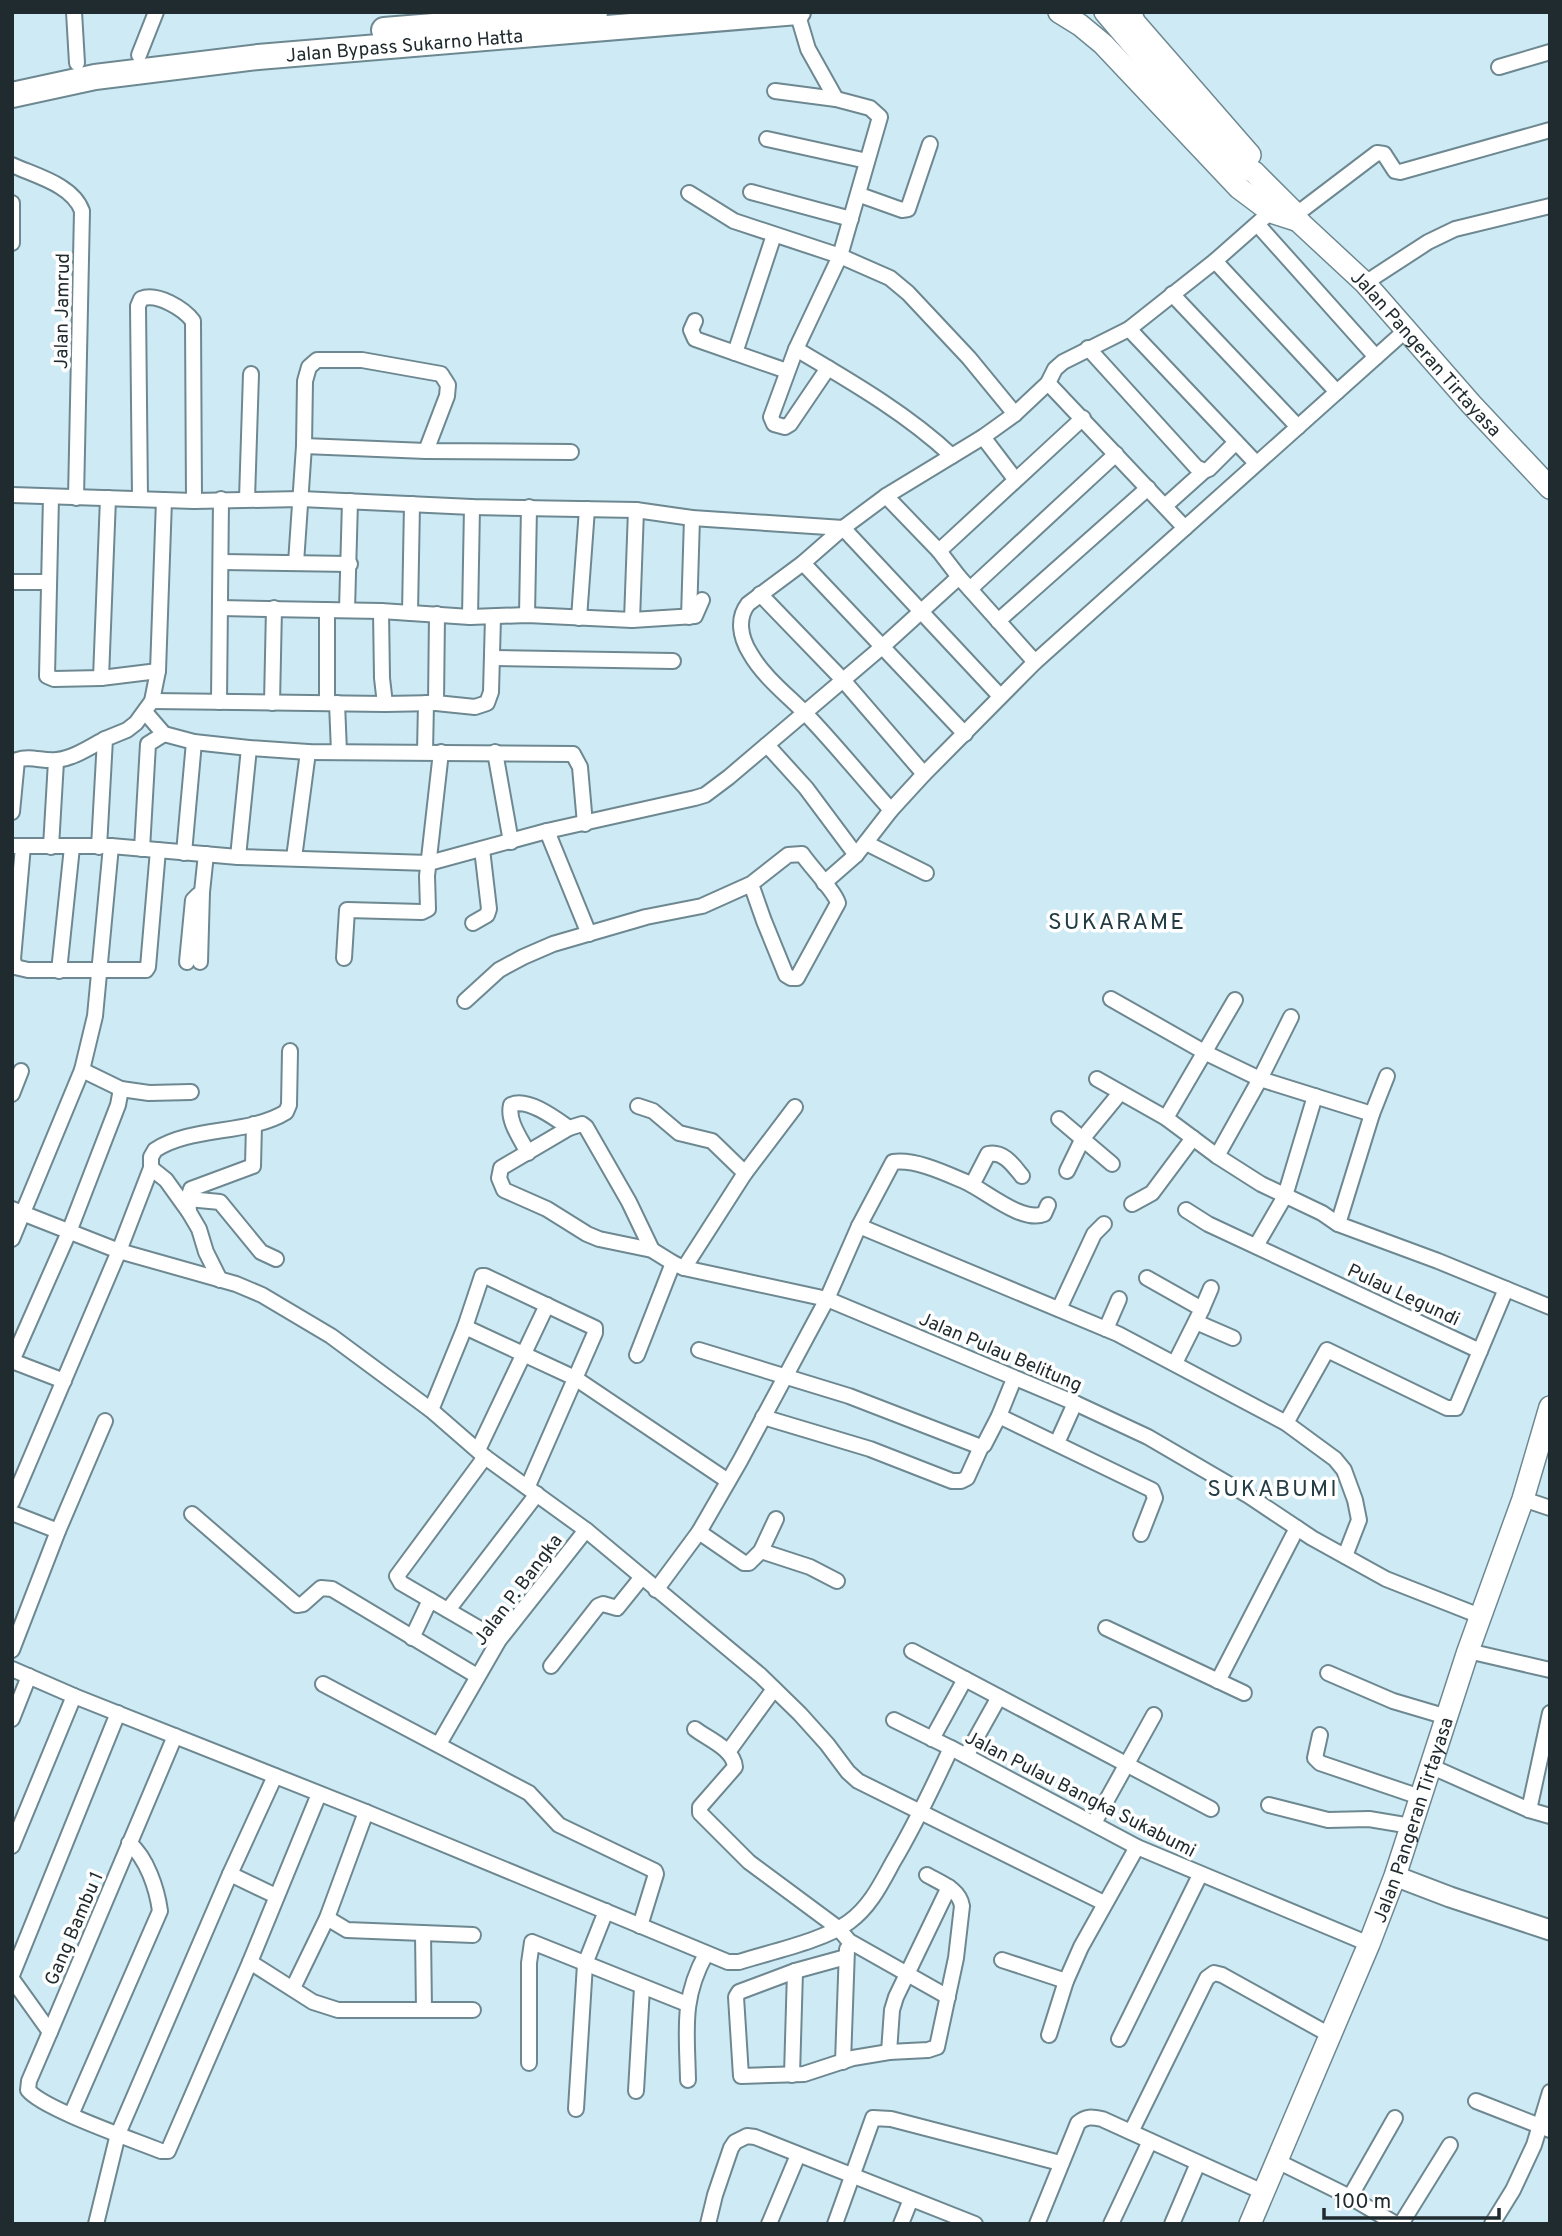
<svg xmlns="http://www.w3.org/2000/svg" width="1562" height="2236" viewBox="0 0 1562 2236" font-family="Overpass,sans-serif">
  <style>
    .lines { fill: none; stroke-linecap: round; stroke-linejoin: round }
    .street-casing { stroke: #6e8891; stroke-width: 18 }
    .secondary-casing { stroke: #6e8891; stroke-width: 23 }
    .primary-casing { stroke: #6e8891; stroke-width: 24 }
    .highway-casing { stroke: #6e8891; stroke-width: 28 }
    .street { stroke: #fff; stroke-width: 14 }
    .secondary { stroke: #fff; stroke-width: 19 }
    .primary { stroke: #fff; stroke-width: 21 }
    .highway { stroke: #fff; stroke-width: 24 }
    .labels { text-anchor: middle; stroke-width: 7; stroke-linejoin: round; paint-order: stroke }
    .street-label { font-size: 19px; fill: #202b2f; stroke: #fff }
    .quarter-label { font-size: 23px; letter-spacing: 2px; fill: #243d45; stroke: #fff }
  </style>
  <rect width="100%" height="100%" fill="#ceebf5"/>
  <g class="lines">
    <g class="street-casing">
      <g id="street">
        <path d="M 74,12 L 77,63"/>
        <path d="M 797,12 L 808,49 L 836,99 L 870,108 L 880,117 L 840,256 L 796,349 L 771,417 L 774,424 L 785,427 L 790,424 L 828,368"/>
        <path d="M 139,55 L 156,12"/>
        <path d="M 1499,67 L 1550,52"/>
        <path d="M 775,91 L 836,99"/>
        <path d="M 767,139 L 867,161"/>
        <path d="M 12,165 C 36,176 73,185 82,211 L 76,498"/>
        <path d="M 751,192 L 851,219"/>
        <path d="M 689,193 L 734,221 L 840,256 L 890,278 L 908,293 L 969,358 L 1015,414"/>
        <path d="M 860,195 L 902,210 L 908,209 L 930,144"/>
        <path d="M 12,203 L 12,243"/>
        <path d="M 1298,213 L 1377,153 L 1384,154 L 1395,171 L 1400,172 L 1550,130"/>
        <path d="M 1258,225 L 1376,357"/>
        <path d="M 1215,261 L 1337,392"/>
        <path d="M 1365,283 L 1428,242 L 1455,229 L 1550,206"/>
        <path d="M 1172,294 L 1298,427"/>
        <path d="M 695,321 L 691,330 L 695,339 L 787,371"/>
        <path d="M 1129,329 L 1256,463"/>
        <path d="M 1088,348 L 1196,467 L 1204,471 L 1209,469 L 1236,442"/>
        <path d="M 796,349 C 850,381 906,413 952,456"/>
        <path d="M 735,353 L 774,235"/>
        <path d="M 1048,383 L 1185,528"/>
        <path d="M 983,437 L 1015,479"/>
        <path d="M 304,446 L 426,451 L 571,452"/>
        <path d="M 12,495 L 194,501 L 301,499 L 472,507 L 636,510 L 692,518 L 843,528 L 886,496 L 983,437 L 1015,414 L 1048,383 L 1055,369 L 1063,362 L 1129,329 L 1215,261 L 1275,208"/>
        <path d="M 886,496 L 939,551"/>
        <path d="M 51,497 L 47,676 L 54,679 L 101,678 L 158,671"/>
        <path d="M 140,499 L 138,306 L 141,299 C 157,292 184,309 193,321 L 194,501"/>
        <path d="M 247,499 L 251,374"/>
        <path d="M 1165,506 L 1204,471"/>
        <path d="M 222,562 L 350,564"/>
        <path d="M 296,563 L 304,446 L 305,381 L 309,367 L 317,360 L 362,360 L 441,374 L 448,385 L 447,396 L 426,451"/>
        <path d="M 803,563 L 965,734"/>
        <path d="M 12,582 L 48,582"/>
        <path d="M 970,589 L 1116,454"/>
        <path d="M 760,594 L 843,680 L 924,774"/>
        <path d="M 220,608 L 381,611 L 470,617 L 527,615 L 632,620 L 695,616 L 702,600"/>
        <path d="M 347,610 L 350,501"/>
        <path d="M 410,613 L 412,504"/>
        <path d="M 437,614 L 436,703 L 475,707 L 487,703 L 491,692 L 493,617"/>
        <path d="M 527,615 L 529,507"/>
        <path d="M 470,617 L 472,507"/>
        <path d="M 689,617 L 692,518"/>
        <path d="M 579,618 L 587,509"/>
        <path d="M 632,620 L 636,510"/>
        <path d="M 998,621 L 1148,488"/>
        <path d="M 493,658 L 673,661"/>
        <path d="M 1035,662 L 959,577 L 939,551 L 1083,418"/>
        <path d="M 101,678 L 108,498"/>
        <path d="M 152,701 L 385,704 L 382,678 L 381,611"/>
        <path d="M 219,702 L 221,499"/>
        <path d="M 272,703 L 274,608"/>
        <path d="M 327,703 L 327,610"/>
        <path d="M 337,703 L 339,752"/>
        <path d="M 385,704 L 436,703"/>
        <path d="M 145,712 L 164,734 L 194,742 L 249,748 L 308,752 L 573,754 L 580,767 L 585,824"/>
        <path d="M 767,745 L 806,788 L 856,855"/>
        <path d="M 425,752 L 426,703"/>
        <path d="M 495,752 L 511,842"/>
        <path d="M 891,810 C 862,778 835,744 805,713 C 786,694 763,676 750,653 C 740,637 737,618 748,604 L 803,563 L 843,528 L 1000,696"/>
        <path d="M 12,812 L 17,760 C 31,755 43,762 57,760 C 74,758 90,747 105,739"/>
        <path d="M 547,831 L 589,934"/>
        <path d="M 866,843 L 926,873"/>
        <path d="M 12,846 L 111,846 L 238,857 L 429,863 L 547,831 L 695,798 L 705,795 L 729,777 L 882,647 L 959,577"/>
        <path d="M 23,846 L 13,959 L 15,967 L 28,970 L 146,970 L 148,967 L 158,850"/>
        <path d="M 51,847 L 56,761"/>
        <path d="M 99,847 L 105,739 L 127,730 L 136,723 L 152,701 L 158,671 L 164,500"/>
        <path d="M 142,849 L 148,744 L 164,734"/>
        <path d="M 184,853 L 194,742"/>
        <path d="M 238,857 L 249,748"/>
        <path d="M 294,858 L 308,752"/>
        <path d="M 824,883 L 856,855 L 891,810 L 924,774 L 1035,662 L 1405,331"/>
        <path d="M 473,923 L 487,915 L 489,909 L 482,849"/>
        <path d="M 344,958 L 347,910 L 422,912 L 428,909 L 427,876 L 441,752"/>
        <path d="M 187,962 L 193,900 L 198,895"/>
        <path d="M 200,962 L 202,892 L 206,854"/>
        <path d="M 59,971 L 72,847"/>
        <path d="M 1111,999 L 1206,1053 L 1260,1079 L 1372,1114"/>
        <path d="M 465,1001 L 499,970 L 523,957 L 553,944 L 646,917 L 702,906 L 751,884 L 788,855 L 802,854 C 810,866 835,892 838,903 L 797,978 L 791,978 L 786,975 L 764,921 L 751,884"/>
        <path d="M 1097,1079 L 1166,1118 L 1217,1156 L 1261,1184 L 1322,1213 L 1338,1224 L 1438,1261 L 1550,1307"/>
        <path d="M 121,1089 L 149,1093 L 191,1092"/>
        <path d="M 12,1094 L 21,1071"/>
        <path d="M 638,1106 L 653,1111 L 679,1133 L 712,1141 L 745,1173 L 684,1268"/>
        <path d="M 1166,1118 L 1235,1000"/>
        <path d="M 1059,1119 L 1112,1164"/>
        <path d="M 569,1128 L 501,1168 L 499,1178 L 504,1190 L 547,1209 L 587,1234 L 599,1239 L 652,1250 L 673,1263 L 684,1268 L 827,1299 L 1075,1403 L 1148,1437 L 1249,1496 L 1312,1538 L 1386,1579 L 1480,1616"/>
        <path d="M 528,1153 C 521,1139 507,1121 511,1105 C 527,1097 555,1118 569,1128 L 582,1124 L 586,1127 L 629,1202 L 652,1250"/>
        <path d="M 1217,1156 L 1260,1079 L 1291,1017"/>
        <path d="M 151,1168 L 166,1180 L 189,1212 L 199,1229 L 206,1252 L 220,1280"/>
        <path d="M 1067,1171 L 1083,1138 L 1120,1093"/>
        <path d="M 745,1173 L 795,1107"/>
        <path d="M 972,1185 L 988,1154 C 1004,1151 1013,1165 1022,1176"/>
        <path d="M 188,1199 L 220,1202 L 261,1252 L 276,1259"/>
        <path d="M 1132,1204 L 1152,1193 L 1193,1138"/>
        <path d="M 12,1209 L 119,1251 L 236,1284 L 262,1295 L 331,1336 L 431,1410 L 485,1457 L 586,1530 L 760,1675 L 800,1714 L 827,1744 L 848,1772 L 858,1781 L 1104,1903"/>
        <path d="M 1186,1210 L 1208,1224 L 1480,1351"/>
        <path d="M 189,1212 L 188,1199 L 191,1189 L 253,1166 L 254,1124"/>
        <path d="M 1338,1224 L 1372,1114 L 1387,1076"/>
        <path d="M 859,1226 L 1118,1334 L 1286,1423 L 1335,1459 L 1344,1470 L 1355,1500 L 1359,1520 L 1345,1556"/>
        <path d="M 12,1239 L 82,1070 L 95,1016 L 111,846"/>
        <path d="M 1256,1246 L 1285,1196 L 1315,1096"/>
        <path d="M 1147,1278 L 1202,1309"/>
        <path d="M 1059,1309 L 1094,1234 L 1104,1224"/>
        <path d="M 1196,1322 L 1233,1338"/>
        <path d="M 465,1327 L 482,1276 L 485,1276 L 595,1328 L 595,1333 L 528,1486"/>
        <path d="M 1106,1329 L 1119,1299"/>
        <path d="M 699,1350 L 849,1396 L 981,1447 L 984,1445 L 999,1416 L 1014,1379"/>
        <path d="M 637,1355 L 673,1263"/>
        <path d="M 12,1361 L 69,1232 L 118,1105 L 121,1089 L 82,1070"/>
        <path d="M 12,1361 L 64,1381"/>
        <path d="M 1175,1363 L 1202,1309 L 1211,1288"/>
        <path d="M 431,1410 L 465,1327 L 575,1378 L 728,1481"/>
        <path d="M 999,1416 L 1152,1490 L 1155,1498 L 1141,1534"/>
        <path d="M 763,1417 L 870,1449 L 952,1481 L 961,1481 L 967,1478 L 981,1447"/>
        <path d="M 1286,1423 L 1327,1350 L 1447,1408 L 1456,1408 L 1506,1289"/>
        <path d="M 1057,1443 L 1075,1403"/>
        <path d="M 478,1450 L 547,1305"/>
        <path d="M 485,1457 L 397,1576 L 401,1583 L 499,1640"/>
        <path d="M 1523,1499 L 1550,1508"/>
        <path d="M 12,1502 L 119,1251 L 151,1168 L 151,1157 L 155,1150 C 191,1126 249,1135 286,1112 L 289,1105 L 290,1051"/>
        <path d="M 12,1513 L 58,1531"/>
        <path d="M 192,1514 L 297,1605 L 303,1604 L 321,1588 L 332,1589 L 477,1676"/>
        <path d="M 699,1532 L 744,1563 L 749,1563 L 761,1551 L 776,1519"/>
        <path d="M 761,1551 L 810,1567 L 837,1581"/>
        <path d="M 656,1590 L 699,1532 L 740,1461 L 827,1299 L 859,1226 L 893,1162 C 916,1159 945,1173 966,1182 C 986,1191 1022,1223 1044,1214 L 1048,1205"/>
        <path d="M 448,1610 L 537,1494"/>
        <path d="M 1106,1628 L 1244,1693"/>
        <path d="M 412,1638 L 430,1600"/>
        <path d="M 12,1650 L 58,1531 L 105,1421"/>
        <path d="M 912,1651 L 1211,1809"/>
        <path d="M 1468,1651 L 1550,1670"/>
        <path d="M 551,1666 L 598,1606 L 603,1604 L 617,1608 L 642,1577"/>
        <path d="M 12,1669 L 74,1696 L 366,1812 L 728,1962 L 739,1962 C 770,1952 823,1941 849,1922 C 870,1907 881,1884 893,1862 C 915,1825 933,1787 951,1748"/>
        <path d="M 1328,1673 L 1393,1701 L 1447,1717"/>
        <path d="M 1218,1681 L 1297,1528"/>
        <path d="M 323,1684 L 529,1793 L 559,1825 L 655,1871 L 656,1874 L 640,1926"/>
        <path d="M 12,1719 L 29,1676"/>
        <path d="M 894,1720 L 951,1748 L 1137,1847 L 1369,1944"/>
        <path d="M 695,1729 C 708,1739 734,1749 735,1767 L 700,1807 L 700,1813 L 749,1862 L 838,1928 L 849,1941 L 948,1997"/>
        <path d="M 1320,1735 L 1315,1758 L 1320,1763 L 1420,1797"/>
        <path d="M 175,1736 L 50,2032 L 29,2081 L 28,2090 C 43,2109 134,2140 161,2151 L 168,2151 L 250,1962"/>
        <path d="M 932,1739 L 965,1679"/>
        <path d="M 439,1744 L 499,1640 L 586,1530"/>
        <path d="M 728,1752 L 774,1689"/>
        <path d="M 966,1756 L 999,1697"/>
        <path d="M 1430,1766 L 1529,1810 L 1550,1816"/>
        <path d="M 319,1794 L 250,1962 L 313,2002 L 338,2010 L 473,2010"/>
        <path d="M 1269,1805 L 1328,1820 L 1369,1819 L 1411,1826"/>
        <path d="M 1529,1810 L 1550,1713"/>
        <path d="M 1094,1823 L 1154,1715"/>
        <path d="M 12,1846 L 74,1696"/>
        <path d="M 230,1874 L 276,1896"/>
        <path d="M 327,1918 L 347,1930 L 473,1935"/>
        <path d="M 423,1933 L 424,2010"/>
        <path d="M 846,1957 L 795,1971 L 739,1992 L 736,1997 L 741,2076 L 804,2074 L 853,2058 L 889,2052 L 928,2050 L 937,2047 L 956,1958 L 962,1906 C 959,1889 941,1883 927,1875"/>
        <path d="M 1002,1960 L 1066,1981"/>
        <path d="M 12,1975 L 118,1713"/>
        <path d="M 12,1979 L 50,2032"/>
        <path d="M 293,1988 L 327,1918 L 366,1812"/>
        <path d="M 1049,2035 L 1066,1981 L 1081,1947 L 1137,1847"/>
        <path d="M 1119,2039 L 1200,1875"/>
        <path d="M 889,2052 L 892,2010 L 896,1997 L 949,1887"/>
        <path d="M 843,2062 L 847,1949"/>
        <path d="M 529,2063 L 529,1963 L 532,1942 L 687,2004"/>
        <path d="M 792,2075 L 795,1971"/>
        <path d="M 688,2080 C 687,2031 681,1999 706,1954"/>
        <path d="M 636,2091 L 642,1988"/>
        <path d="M 1476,2101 L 1550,2130"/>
        <path d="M 576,2109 L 585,1964 L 606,1911"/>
        <path d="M 71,2115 L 160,1911 C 157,1889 147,1858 129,1843"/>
        <path d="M 1131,2132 L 1207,1978 L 1214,1973 L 1222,1975 L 1330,2035"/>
        <path d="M 1277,2161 L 1350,2197 L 1396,2224"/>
        <path d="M 1350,2197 L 1395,2118"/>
        <path d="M 96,2224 L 118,2134 L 230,1874 L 275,1776"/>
        <path d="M 708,2224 L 715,2195 L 731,2148 L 735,2142 L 747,2136 L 755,2137 L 975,2224"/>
        <path d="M 769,2224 L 798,2155"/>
        <path d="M 835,2224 L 873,2118 L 891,2119 L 1060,2163"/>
        <path d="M 901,2224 L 911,2199"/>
        <path d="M 1037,2224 L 1078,2123 C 1086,2116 1092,2117 1102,2119 L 1263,2192"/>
        <path d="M 1111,2224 L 1150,2141"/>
        <path d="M 1172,2224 L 1198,2163"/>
        <path d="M 1401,2224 L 1450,2145"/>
        <path d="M 1492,2224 L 1513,2190 L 1534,2145 L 1550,2092"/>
      </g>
    </g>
    <g class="secondary-casing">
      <path id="secondary" d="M 1395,1876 L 1450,1897 L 1550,1930"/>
    </g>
    <g class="primary-casing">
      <g id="primary">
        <path d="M 1059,12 L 1080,25 L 1103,44 L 1239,188 L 1271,212 L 1299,221"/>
        <path id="s1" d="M 1105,12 L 1178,98 L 1242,167 L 1254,172 L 1293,211 L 1295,218 L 1365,283 L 1471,404 L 1550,488"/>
        <path d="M 1130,12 L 1135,23 L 1250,155"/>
        <path id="s2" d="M 1250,2224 L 1369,1944 L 1395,1876 L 1468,1651 L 1523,1499 L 1550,1407"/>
      </g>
    </g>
    <g class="highway-casing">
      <g id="highway">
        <path d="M 384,30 L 595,13"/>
        <path id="s3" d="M 12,95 L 95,77 L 258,57 L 798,12"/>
      </g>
    </g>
    <use href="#street" class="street"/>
    <use href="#secondary" class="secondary"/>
    <use href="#primary" class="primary"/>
    <use href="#highway" class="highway"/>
  </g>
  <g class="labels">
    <g class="street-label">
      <text dy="7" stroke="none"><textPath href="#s3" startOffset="396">Jalan Bypass Sukarno Hatta</textPath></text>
      <text transform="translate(61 311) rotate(-89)" y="7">Jalan Jamrud</text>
      <text dy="7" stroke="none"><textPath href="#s1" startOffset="471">Jalan Pangeran Tirtayasa</textPath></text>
      <text transform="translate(1404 1294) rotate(25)" y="7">Pulau Legundi</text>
      <text transform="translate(1001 1351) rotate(23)" y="7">Jalan Pulau Belitung</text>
      <text transform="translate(517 1589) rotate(-53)" y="7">Jalan P. Bangka</text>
      <text transform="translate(1081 1793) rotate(27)" y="7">Jalan Pulau Bangka Sukabumi</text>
      <text dy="7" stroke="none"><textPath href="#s2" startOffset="436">Jalan Pangeran Tirtayasa</textPath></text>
      <text transform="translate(73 1928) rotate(-67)" y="7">Gang Bambu 1</text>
    </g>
    <g class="quarter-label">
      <text x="1117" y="929">SUKARAME</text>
      <text x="1273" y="1496">SUKABUMI</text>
    </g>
  </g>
  <rect width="1562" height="2236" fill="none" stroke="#202b2f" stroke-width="28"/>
  <path d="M1324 2208v10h175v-10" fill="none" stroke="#202b2f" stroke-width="3.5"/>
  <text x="1334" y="2208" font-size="21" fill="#202b2f" stroke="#ffffff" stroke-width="5" paint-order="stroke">100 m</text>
</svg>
